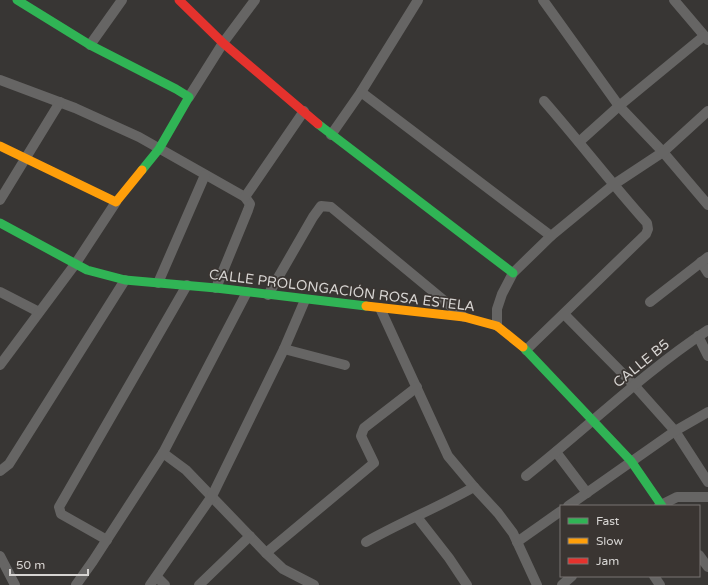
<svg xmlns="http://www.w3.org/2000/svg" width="708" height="585" viewBox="0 0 708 585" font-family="'Varela Round',sans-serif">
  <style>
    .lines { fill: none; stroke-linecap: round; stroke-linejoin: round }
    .street { stroke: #666564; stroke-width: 10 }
    .fast { stroke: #30b455; stroke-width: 9 }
    .slow { stroke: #ff9f0a; stroke-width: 9 }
    .jam { stroke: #e5322d; stroke-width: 9 }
    .labels { text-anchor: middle; stroke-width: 3.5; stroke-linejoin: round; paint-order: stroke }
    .street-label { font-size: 14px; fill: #d6d4d2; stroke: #3a3532 }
  </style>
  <rect width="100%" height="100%" fill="#383634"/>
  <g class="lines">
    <g class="street">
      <path d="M 543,0 L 619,106 L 663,152 L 708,205"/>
      <path d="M 674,0 L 708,40"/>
      <path d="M 90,45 L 122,0"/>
      <path d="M 0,80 L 75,108 L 139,137 L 245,197 L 250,204 L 248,210 L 216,288"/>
      <path d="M 361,92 L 551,236"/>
      <path d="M 189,97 L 223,43 L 255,0"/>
      <path d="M 331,135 L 361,92 L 418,0"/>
      <path d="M 579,142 L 619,106 L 704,36"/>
      <path d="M 245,197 L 304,111"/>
      <path d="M 0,200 L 60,102"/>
      <path d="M 701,262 L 708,273"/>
      <path d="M 158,283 L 205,175"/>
      <path d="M 0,292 L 39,312"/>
      <path d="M 268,295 L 313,217 L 321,206 L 331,207 L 464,317"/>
      <path d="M 650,302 L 708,257"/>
      <path d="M 380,308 L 448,456 L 474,487 L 498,513 L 513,533 L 537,585"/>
      <path d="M 564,314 L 634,385 L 675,431 L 708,482"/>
      <path d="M 497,326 L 497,309 L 502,294 L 513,273 L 551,236 L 613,185 L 663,152 L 708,111"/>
      <path d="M 698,336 L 708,356"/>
      <path d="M 284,349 L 345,365"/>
      <path d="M 526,350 L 646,234 L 648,229 L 647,223 C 611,183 579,141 544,101"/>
      <path d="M 0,365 L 76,263 L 116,202"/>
      <path d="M 556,452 L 587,493"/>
      <path d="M 163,453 L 186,470 L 266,553 L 283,569 L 314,585"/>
      <path d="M 0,471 L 9,464 L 125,280"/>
      <path d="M 526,476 C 587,428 644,372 708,330"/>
      <path d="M 568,506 L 675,431 L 708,412"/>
      <path d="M 659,506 L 677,497 L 708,497"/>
      <path d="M 417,517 L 449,558 L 467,585"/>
      <path d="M 107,540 L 61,514 L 59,507 L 187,285"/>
      <path d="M 366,542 C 401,522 439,507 474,487"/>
      <path d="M 517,542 L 561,511"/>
      <path d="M 266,553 L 374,463 L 361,436 L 364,428 L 417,387"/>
      <path d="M 699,555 L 708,567"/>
      <path d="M 0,556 L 15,585"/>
      <path d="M 654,576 L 660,585"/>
      <path d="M 157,577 L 165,585"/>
      <path d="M 76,585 L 93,561 L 163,453 L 247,292"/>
      <path d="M 150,585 L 212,496 L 284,349 L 305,300"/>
      <path d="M 199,585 L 250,536"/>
      <path d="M 562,585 L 572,576"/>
    </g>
    <g class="fast">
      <path d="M 17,0 L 90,45 L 176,89 L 189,97 L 159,149 L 142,170"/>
      <path d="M 318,124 L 513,273"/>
      <path d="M 0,223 L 87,270 L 125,280 L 216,288 L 366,306"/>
      <path d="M 523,347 L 631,461 L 662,506"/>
    </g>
    <g class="slow">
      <path d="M 0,146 L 116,202 L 142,170"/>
      <path d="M 366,306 L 464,317 L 497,326 L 523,347"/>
    </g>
    <path class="jam" d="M 179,0 L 223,43 L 318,124"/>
  </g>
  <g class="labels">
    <g class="street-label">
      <text transform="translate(342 290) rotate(7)" y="5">CALLE PROLONGACIÓN ROSA ESTELA</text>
      <text transform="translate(641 363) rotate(-39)" y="5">CALLE B5</text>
    </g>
  </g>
  <rect x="560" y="505" width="140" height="72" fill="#3a3532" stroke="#787572"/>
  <rect x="568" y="518" width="20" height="6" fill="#30b455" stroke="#787572"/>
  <text x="596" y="525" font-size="12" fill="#d6d4d2">Fast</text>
  <rect x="568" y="538" width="20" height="6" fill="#ff9f0a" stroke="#787572"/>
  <text x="596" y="545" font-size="12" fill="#d6d4d2">Slow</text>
  <rect x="568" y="558" width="20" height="6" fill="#e5322d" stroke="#787572"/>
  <text x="596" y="565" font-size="12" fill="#d6d4d2">Jam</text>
  <path d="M10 569v6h78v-6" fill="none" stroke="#d6d4d2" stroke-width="2"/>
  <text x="16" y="569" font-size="12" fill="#d6d4d2" stroke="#3a3532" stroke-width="3" paint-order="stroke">50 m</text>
</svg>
